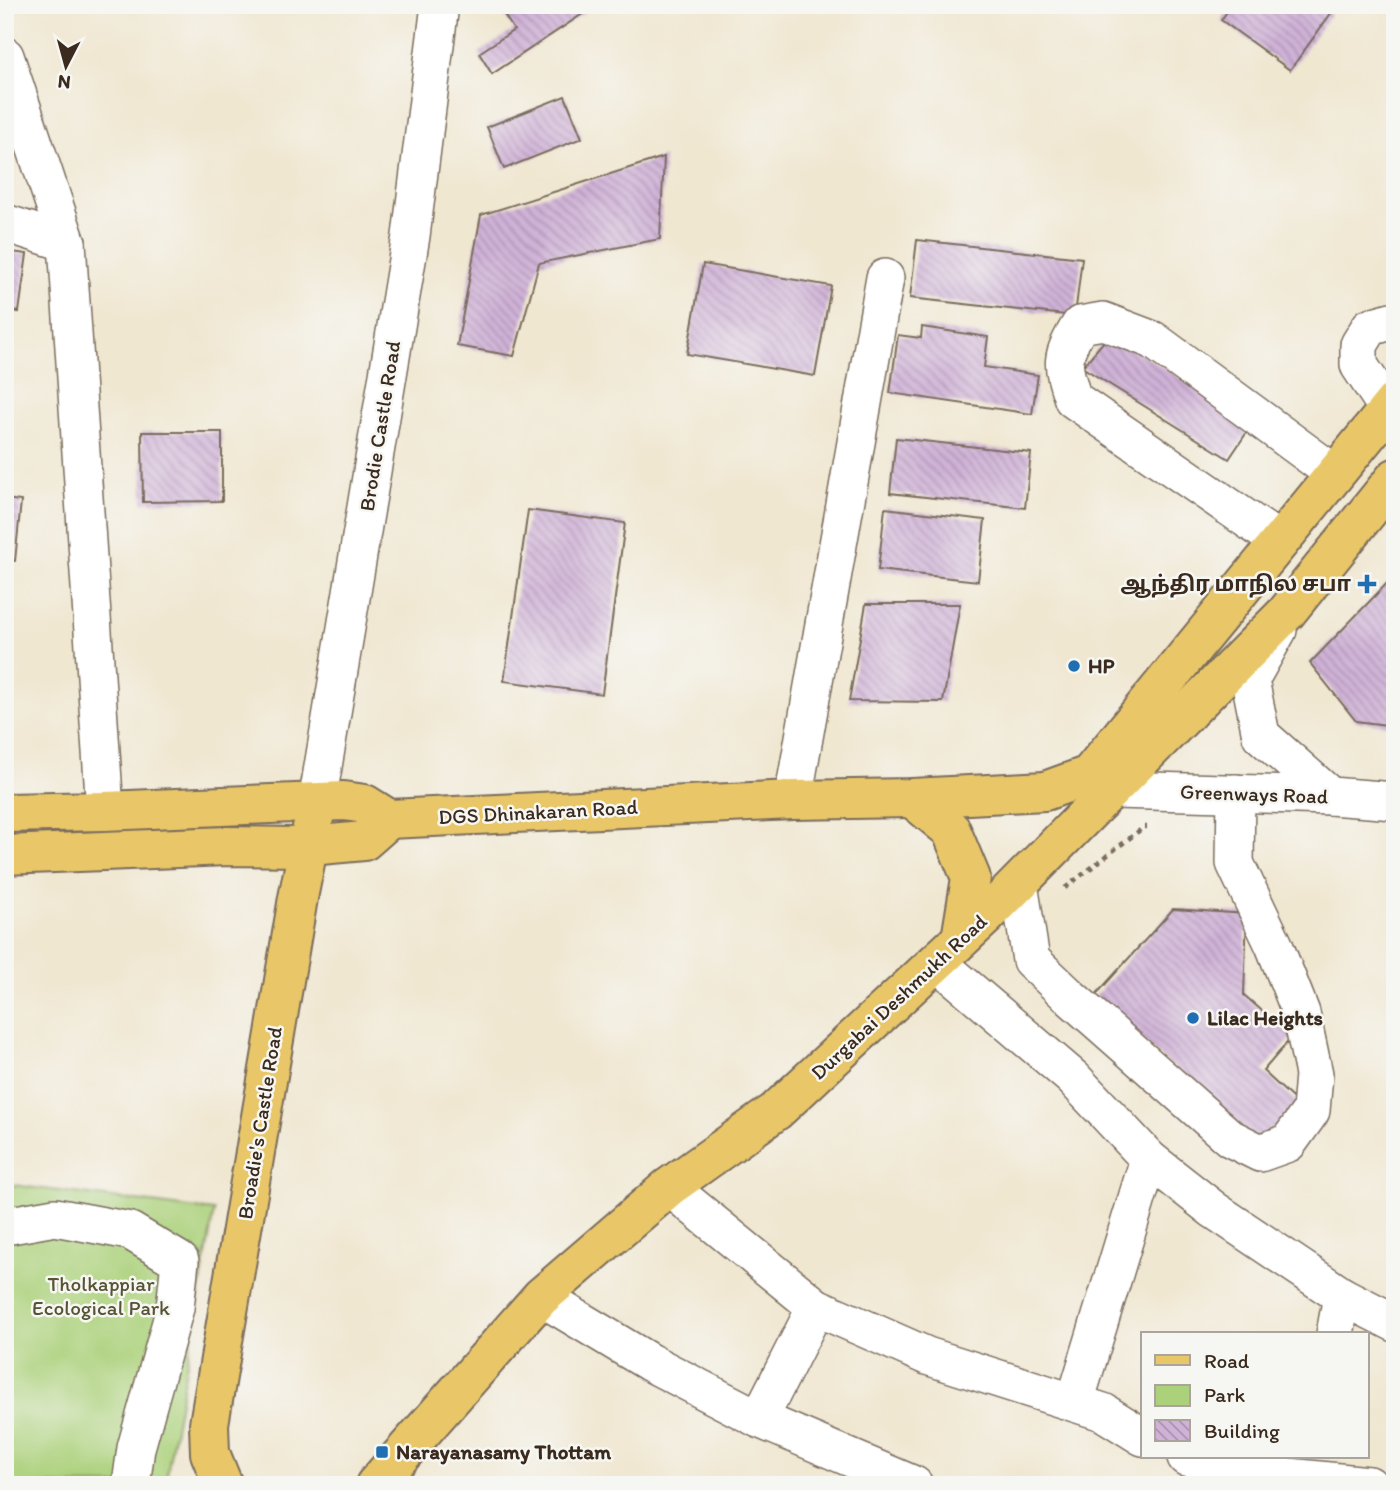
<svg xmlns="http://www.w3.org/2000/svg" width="1400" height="1490" viewBox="0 0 1400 1490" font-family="Itim,'Noto Sans Tamil',sans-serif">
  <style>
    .green { fill: #acd17b; stroke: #747e4c; stroke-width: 2 }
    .building { fill: url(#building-back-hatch) }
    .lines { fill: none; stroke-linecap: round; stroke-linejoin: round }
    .minor-casing { stroke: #7a6c5d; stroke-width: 40 }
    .major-casing { stroke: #7a6c5d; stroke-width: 42 }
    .path { stroke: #7a6c5d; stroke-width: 4.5; stroke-dasharray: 5 5; stroke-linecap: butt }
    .minor { stroke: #fff; stroke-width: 37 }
    .major { stroke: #e9c769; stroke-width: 38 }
    .poi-dot { fill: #1f6fb2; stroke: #f6f6f2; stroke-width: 2.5 }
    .labels { text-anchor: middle; stroke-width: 5; stroke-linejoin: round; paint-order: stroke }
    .street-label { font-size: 21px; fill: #3b2a1e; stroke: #f6f6f2 }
    .poi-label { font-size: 21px; font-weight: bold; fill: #3b2a1e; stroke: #f6f6f2; text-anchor: start }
    .park-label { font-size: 21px; fill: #575435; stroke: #f6f6f2 }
  </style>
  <defs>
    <pattern id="building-back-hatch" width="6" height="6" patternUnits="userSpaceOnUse" patternTransform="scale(1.75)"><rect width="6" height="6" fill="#d0b2d8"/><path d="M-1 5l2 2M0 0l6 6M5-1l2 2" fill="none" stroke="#aa91af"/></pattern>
  </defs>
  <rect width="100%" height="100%" fill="#f6f6f2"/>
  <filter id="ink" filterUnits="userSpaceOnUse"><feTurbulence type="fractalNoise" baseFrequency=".0143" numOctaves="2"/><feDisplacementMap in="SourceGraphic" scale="14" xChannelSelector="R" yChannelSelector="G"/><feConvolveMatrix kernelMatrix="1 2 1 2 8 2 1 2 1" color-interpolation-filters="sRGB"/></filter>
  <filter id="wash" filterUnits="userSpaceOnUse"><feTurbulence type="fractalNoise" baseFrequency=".00686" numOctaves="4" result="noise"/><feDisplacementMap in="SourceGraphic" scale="28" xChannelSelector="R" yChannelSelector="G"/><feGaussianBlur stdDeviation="1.57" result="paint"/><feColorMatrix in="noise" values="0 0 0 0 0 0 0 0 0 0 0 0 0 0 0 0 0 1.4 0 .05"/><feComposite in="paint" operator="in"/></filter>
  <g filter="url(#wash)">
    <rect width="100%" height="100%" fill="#f0e7d1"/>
    <path class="green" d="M 5,1184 L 214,1211 L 165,1485 L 5,1485 Z"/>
    <g id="blocks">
      <g class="building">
        <path d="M 514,5 L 534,5 L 539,14 L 552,5 L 593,7 L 492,74 L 479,53 L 514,30 L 503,13 Z"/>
        <path d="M 1232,5 L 1337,5 L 1290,70 L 1221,20 Z"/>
        <path d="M 565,96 L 582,138 L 504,169 L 487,127 Z"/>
        <path d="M 664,157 L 660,239 L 539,263 L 514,356 L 457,346 L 481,215 Z"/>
        <path d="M 917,240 L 1082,258 L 1075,316 L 910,298 Z"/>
        <path d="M 5,251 L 27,254 L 19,312 L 5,310 Z"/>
        <path d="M 703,264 L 831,286 L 815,376 L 687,354 Z"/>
        <path d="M 922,327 L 988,337 L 984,367 L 1038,375 L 1032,414 L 890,393 L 898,335 L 921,338 Z"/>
        <path d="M 1110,334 L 1253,423 L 1229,459 L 1082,367 Z"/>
        <path d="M 142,432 L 222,432 L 222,501 L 143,502 Z"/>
        <path d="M 896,438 L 1031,453 L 1025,508 L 890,493 Z"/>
        <path d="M 5,499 L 21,501 L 15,561 L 5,560 Z"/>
        <path d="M 885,508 L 985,520 L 978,581 L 878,570 Z"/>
        <path d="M 528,510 L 625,523 L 602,694 L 504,681 Z"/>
        <path d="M 1395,575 L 1395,726 L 1356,721 L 1310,663 Z"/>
        <path d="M 866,604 L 960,604 L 943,702 L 849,701 Z"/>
        <path d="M 1173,909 L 1247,914 L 1244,995 L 1292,1037 L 1263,1071 L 1301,1106 L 1265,1146 L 1093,998 Z"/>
      </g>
    </g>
  </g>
  <g filter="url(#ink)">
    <use href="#blocks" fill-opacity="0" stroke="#7a6c5d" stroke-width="2"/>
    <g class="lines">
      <g class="minor-casing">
        <g id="minor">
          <path d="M 5,56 L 67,243 L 105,811"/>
          <path d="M 5,223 L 67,243"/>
          <path d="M 1388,409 L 1359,365 L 1359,345 L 1370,327 L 1391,321 L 1395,322"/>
          <path d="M 1280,542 L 1073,399 C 1061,363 1060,358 1080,325 L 1103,321 L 1153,340 L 1335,474"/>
          <path d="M 1278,630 L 1250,680 L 1261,735 L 1330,796"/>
          <path d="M 1114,790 L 1330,796 L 1395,801"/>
          <path d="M 793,800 L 885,278"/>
          <path d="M 317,803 L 411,236 L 440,5"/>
          <path d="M 1019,884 L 1031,960 L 1069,996 L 1230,1138 L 1260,1153 L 1288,1143 L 1311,1111 L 1314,1074 L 1301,1013 L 1274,945 L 1235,863 L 1236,793"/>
          <path d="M 937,962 L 1073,1078 L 1149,1159 L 1214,1210 L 1342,1296 L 1395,1323"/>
          <path d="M 669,1187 L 816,1307 L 927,1356 L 1103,1412 L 1143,1437"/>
          <path d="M 5,1226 L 55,1217 L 130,1231 L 180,1261 L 175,1308 L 136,1448 L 131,1485"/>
          <path d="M 541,1297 L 649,1362 L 759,1419 L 914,1485"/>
          <path d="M 1335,1334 L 1342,1296"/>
          <path d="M 1075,1402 L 1149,1159"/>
          <path d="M 759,1419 L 816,1307"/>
          <path d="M 1186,1457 L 1268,1475 L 1369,1485"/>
        </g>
      </g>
      <g class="major-casing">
        <g id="major">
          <path d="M 912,798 L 951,830 L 971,878 L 961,939"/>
          <path d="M 5,813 L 105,811 L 344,801 L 365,804 L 389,819 L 793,800 L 912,798 L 1045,791 L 1089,775 L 1395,401"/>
          <path d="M 5,855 L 227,846 L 299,847 L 364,841 L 389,819"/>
          <path d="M 223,1485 L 210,1453 L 209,1424 L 298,898 L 317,803"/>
          <path d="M 375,1485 L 541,1297 L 669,1187 L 776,1111 L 987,915 L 1286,613 L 1395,478"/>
        </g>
      </g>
      <path class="path" d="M 1065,888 L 1144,827 L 1147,827"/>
      <use href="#minor" class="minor"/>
      <use href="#major" class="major"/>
    </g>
  </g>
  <g class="poi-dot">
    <path d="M1363.5 573.5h7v7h7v7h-7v7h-7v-7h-7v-7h7z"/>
    <circle cx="1074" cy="666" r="7"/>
    <circle cx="1193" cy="1018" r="7"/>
    <rect x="375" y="1445" width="14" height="14" rx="3.5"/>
  </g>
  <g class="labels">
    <g class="street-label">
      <text transform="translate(380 426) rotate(-81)" y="7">Brodie Castle Road</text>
      <text transform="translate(1254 794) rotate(2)" y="7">Greenways Road</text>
      <text transform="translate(538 812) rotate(-3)" y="7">DGS Dhinakaran Road</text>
      <text transform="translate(899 997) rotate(-43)" y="7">Durgabai Deshmukh Road</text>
      <text transform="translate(260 1123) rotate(-81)" y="7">Broadie's Castle Road</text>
    </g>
    <g class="poi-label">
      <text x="1351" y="591" text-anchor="end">ஆந்திர மாநில சபா</text>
      <text x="1088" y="673">HP</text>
      <text x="1207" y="1025">Lilac Heights</text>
      <text x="396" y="1459">Narayanasamy Thottam</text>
    </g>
    <g class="park-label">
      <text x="101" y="1291">Tholkappiar<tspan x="101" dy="24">Ecological Park</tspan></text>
    </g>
  </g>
  <rect width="1400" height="1490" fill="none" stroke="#f6f6f2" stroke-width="28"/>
  <rect x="1141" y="1332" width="228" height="126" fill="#f6f6f2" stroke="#aba49d" stroke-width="2"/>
  <rect x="1155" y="1355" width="35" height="10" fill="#e9c769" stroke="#aba49d" stroke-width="2"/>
  <text x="1204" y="1368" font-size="21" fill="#3b2a1e">Road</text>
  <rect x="1155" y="1385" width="35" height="21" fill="#acd17b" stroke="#aba49d" stroke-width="2"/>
  <text x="1204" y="1402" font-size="21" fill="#3b2a1e">Park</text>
  <rect x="1155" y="1420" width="35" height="21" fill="url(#building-back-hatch)" stroke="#aba49d" stroke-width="2"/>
  <text x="1204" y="1438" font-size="21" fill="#3b2a1e">Building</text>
  <g transform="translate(66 66) rotate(186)" stroke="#f6f6f2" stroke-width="5" paint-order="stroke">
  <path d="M0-5L12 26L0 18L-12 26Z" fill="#3b2a1e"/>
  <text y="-10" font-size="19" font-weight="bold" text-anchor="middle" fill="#3b2a1e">N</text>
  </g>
</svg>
